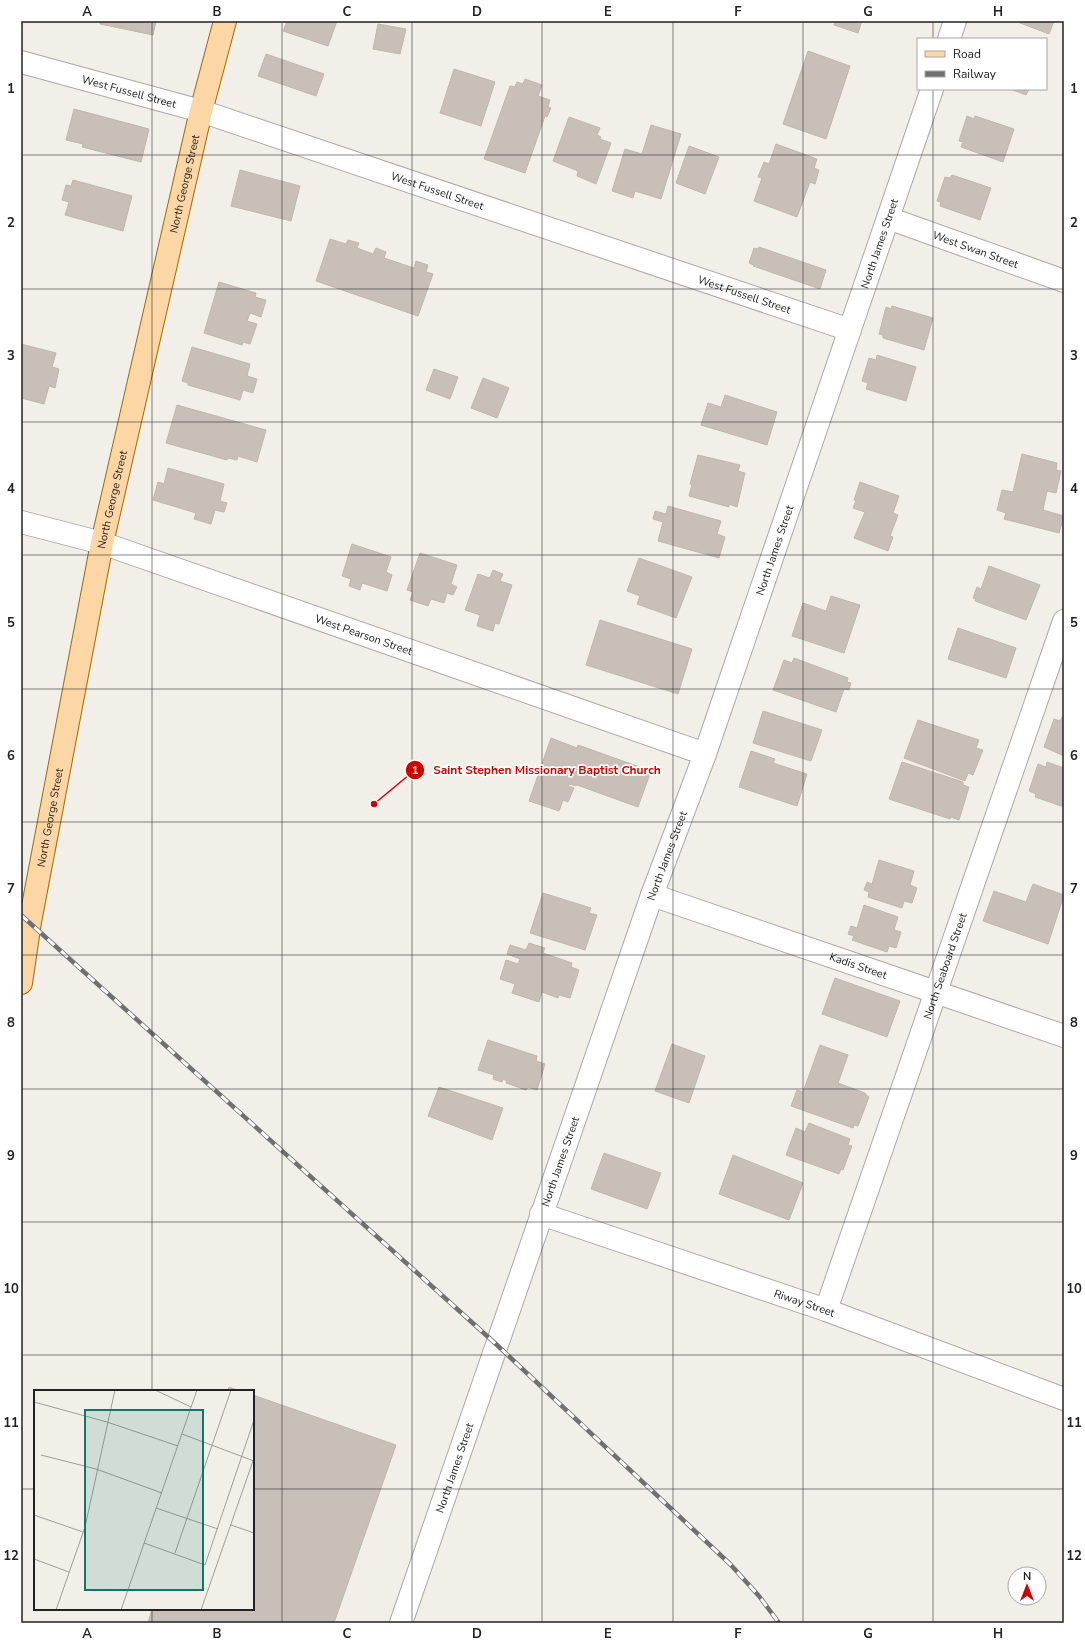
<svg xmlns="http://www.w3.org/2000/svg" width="1085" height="1644" viewBox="0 0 1085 1644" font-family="'Nunito Sans',sans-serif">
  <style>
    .building { fill: #c7bfb8; stroke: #c4b6ab }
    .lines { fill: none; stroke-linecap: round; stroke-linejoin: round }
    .minor-casing { stroke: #a9a9a9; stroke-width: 24 }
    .major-casing { stroke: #a06b00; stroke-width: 24 }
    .minor { stroke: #fff; stroke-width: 22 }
    .major { stroke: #fcd6a4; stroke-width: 22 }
    .rail-casing { stroke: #707070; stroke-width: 4.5 }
    .rail { stroke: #fff; stroke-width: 3; stroke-dasharray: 9; stroke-linecap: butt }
    .grid { fill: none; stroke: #222; stroke-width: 1; stroke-opacity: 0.55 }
    .labels { text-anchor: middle; stroke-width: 3.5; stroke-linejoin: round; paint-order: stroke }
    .street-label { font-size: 11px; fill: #222; stroke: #fff }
    .inset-road { fill: none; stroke: #9f9d99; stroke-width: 1 }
    .view { fill: #0f766e; fill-opacity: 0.15; stroke: #0f766e; stroke-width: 2 }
    .inset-edge { fill: none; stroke: #222; stroke-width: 2 }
    .leader { fill: none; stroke: #d40000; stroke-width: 1.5 }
    .callout-dot { fill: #d40000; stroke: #fff; stroke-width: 1.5 }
    .mark-label { font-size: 12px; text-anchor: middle; font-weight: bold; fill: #fff }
    .callout-label { font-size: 12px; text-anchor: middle; font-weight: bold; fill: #d40000; stroke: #fff; stroke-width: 3.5; stroke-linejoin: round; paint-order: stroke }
    .neatline { fill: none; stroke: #222; stroke-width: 1.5 }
    .grid-label { font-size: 13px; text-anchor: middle; font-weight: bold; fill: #222 }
  </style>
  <rect width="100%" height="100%" fill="#f2efe9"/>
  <g class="building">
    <path d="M 100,21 L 156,21 L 153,35 L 100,24 Z"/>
    <path d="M 284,21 L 337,21 L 328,46 L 283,31 L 287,22 Z"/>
    <path d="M 835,21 L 862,21 L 858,33 L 834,25 Z"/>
    <path d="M 1015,21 L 1054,21 L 1049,34 Z"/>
    <path d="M 378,24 L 406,29 L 400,54 L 373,49 Z"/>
    <path d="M 808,51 L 850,66 L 826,139 L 783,124 Z"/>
    <path d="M 266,54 L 324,74 L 316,96 L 258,76 Z"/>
    <path d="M 454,69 L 495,82 L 481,126 L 440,113 Z"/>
    <path d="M 525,79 L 542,85 L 538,96 L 550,100 L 548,107 L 551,108 L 547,117 L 545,116 L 525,173 L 484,159 L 510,86 L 515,87 L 517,82 L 523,84 Z"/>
    <path d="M 1010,89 L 1029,89 L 1026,95 Z"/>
    <path d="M 74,109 L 149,129 L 141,162 L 82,147 L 83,144 L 66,140 Z"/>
    <path d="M 967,116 L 974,119 L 975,116 L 1014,129 L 1003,162 L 961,147 L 963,142 L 959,141 Z"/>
    <path d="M 569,117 L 600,128 L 597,135 L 601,137 L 600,139 L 611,143 L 596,184 L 577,176 L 578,171 L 553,161 Z"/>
    <path d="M 651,125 L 681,134 L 661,199 L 635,191 L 633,198 L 612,191 L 625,149 L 642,154 Z"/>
    <path d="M 776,144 L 817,159 L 814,168 L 819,170 L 815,184 L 810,182 L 797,217 L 754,201 L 762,178 L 758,177 L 764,162 L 769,164 Z"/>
    <path d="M 689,146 L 719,157 L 705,194 L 676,183 Z"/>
    <path d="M 240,170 L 300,186 L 291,221 L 231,206 Z"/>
    <path d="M 952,175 L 991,188 L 980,220 L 940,206 L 941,202 L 937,201 L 945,177 L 950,178 Z"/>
    <path d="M 73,180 L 132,196 L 123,231 L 65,215 L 69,202 L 62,200 L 66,185 L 71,186 Z"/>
    <path d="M 330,239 L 346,244 L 348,240 L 359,243 L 357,248 L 373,254 L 376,248 L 386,252 L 384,258 L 414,268 L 416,261 L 428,265 L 426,272 L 433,274 L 418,316 L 316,281 Z"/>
    <path d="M 759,247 L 826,270 L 820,289 L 753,266 L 754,265 L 749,263 L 754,248 L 758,249 Z"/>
    <path d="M 219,282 L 256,293 L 255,297 L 266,300 L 261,317 L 250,313 L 247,321 L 257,324 L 250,344 L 243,342 L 242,345 L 204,333 Z"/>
    <path d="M 892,306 L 933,318 L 924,350 L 883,338 L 883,335 L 879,334 L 886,307 L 891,309 Z"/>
    <path d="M 21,344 L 56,353 L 52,367 L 59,369 L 55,388 L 49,386 L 44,404 L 21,398 Z"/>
    <path d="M 192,347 L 250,364 L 247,376 L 257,379 L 253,393 L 243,390 L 240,400 L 188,385 L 188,383 L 182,381 Z"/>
    <path d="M 877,355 L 916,367 L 906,401 L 866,389 L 868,383 L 862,381 L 869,358 L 876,360 Z"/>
    <path d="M 434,369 L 458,377 L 450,399 L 426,390 Z"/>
    <path d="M 483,378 L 509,388 L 497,418 L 471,408 Z"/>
    <path d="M 725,395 L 777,412 L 767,445 L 701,425 L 708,403 L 721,407 Z"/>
    <path d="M 177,405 L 266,430 L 257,462 L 238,456 L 237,460 L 228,458 L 227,460 L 166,443 Z"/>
    <path d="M 1022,454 L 1057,463 L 1056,470 L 1061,471 L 1056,493 L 1047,491 L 1043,510 L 1064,516 L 1059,533 L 1004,519 L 1006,513 L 997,510 L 1002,490 L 1013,492 Z"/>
    <path d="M 698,455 L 740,465 L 738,471 L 745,473 L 737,507 L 729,504 L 729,507 L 689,496 L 692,484 L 690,484 Z"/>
    <path d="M 168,468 L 224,484 L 220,501 L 227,503 L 224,512 L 215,510 L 211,524 L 194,519 L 196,513 L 153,500 L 158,482 L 164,484 Z"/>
    <path d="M 860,482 L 899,496 L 893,513 L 898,515 L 890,536 L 893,537 L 888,551 L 854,538 L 865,512 L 853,508 L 856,500 L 854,500 Z"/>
    <path d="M 668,506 L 721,521 L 717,534 L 725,537 L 719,558 L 658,541 L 663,522 L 653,519 L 655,511 L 666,514 Z"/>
    <path d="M 352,544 L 391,557 L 386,572 L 392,575 L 387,591 L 362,583 L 360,590 L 349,586 L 351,579 L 342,576 Z"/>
    <path d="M 420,553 L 457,565 L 451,584 L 457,587 L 453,595 L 447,593 L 444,603 L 431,599 L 428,606 L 410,600 L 413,592 L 407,590 Z"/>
    <path d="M 639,558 L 692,577 L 676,618 L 637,604 L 640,596 L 627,591 Z"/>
    <path d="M 989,566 L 1040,585 L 1026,620 L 975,601 L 976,599 L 973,598 L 977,587 L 981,589 Z"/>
    <path d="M 493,570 L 503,574 L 500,581 L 512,585 L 499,624 L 495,623 L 493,631 L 477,626 L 480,615 L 465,610 L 478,574 L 490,578 Z"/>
    <path d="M 831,596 L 860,605 L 844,653 L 792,636 L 803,603 L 826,611 Z"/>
    <path d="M 600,620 L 692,649 L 678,694 L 586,665 Z"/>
    <path d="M 958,628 L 1016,648 L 1006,678 L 948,659 Z"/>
    <path d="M 794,658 L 848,678 L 847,682 L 851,683 L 849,690 L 844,689 L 836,712 L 773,690 L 784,660 L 792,663 Z"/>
    <path d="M 763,711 L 822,730 L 811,761 L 753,743 Z"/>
    <path d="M 1062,717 L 1064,717 L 1064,756 L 1044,747 L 1054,719 L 1060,721 Z"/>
    <path d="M 918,720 L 979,740 L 976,748 L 983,750 L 973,775 L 968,773 L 965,781 L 904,758 Z"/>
    <path d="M 551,738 L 577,748 L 578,745 L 651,771 L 638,807 L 577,785 L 576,786 L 569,784 L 568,786 L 574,788 L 568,802 L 563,800 L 559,811 L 529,801 Z"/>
    <path d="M 751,751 L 775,759 L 773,763 L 807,774 L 797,806 L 739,787 Z"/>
    <path d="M 902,762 L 963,782 L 963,785 L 969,787 L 959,820 L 951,817 L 950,819 L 889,799 Z"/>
    <path d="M 1047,762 L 1064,768 L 1064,807 L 1035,797 L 1036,794 L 1029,791 L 1038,764 L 1046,767 Z"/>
    <path d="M 879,860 L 914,871 L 910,885 L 917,888 L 912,903 L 904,901 L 902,908 L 868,897 L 869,892 L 864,890 L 867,882 L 872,884 Z"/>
    <path d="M 1033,884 L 1064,895 L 1048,944 L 983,921 L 994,891 L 1026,902 Z"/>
    <path d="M 543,893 L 591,908 L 589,913 L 597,915 L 585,950 L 530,933 Z"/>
    <path d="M 864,905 L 898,917 L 894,930 L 901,932 L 896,948 L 889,946 L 887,952 L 852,940 L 854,936 L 848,934 L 851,926 L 857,928 Z"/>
    <path d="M 529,943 L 545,948 L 543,953 L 572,963 L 571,967 L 579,970 L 570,998 L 559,995 L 558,998 L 542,992 L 539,1002 L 512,993 L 515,984 L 500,979 L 506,960 L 518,964 L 520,959 L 507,954 L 510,945 L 526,950 Z"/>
    <path d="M 835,978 L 900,1001 L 887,1037 L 822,1014 Z"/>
    <path d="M 488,1040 L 537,1056 L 536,1061 L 545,1064 L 537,1090 L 528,1087 L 526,1090 L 506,1083 L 507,1081 L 503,1079 L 502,1082 L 493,1079 L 494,1075 L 478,1070 Z"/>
    <path d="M 672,1044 L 705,1056 L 689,1103 L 655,1091 Z"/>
    <path d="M 820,1045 L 848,1055 L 838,1083 L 865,1093 L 866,1095 L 869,1097 L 858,1126 L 854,1125 L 853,1128 L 791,1106 L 797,1090 L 803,1092 Z"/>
    <path d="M 439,1087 L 503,1108 L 492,1140 L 428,1116 Z"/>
    <path d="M 809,1123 L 850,1139 L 848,1145 L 852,1146 L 843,1170 L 841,1169 L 839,1174 L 786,1155 L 796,1128 L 805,1132 Z"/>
    <path d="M 604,1153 L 661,1173 L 647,1209 L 591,1189 Z"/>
    <path d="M 733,1155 L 803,1183 L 789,1220 L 719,1194 Z"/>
    <path d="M 229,1387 L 240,1391 L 228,1391 Z"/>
    <path d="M 253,1395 L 396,1445 L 334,1623 L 148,1623 L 152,1609 L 253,1609 Z"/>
  </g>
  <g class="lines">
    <g class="minor-casing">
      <g id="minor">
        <path d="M 949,39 L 955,21"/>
        <path id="s1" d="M 21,62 L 201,111 L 850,330"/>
        <path id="s2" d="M 888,218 L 1064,281"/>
        <path id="s3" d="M 21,522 L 102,543 L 705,754"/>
        <path id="s4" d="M 652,895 L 1064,1036"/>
        <path id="s5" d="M 541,1214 L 826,1310 L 1064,1399"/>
        <path id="s6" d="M 826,1310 L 1064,621"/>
        <path id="s7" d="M 401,1623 L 652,895 L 705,754 L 932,89"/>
      </g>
    </g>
    <g class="major-casing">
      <g id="major">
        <path id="s8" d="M 21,983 L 30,922 L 102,543 L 201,111 L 225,21"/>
      </g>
    </g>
    <use href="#minor" class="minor"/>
    <use href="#major" class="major"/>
    <g class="rail-casing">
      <path id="rail" d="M 21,915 L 497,1345 L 730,1564 L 759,1596 L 779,1623"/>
    </g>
    <use href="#rail" class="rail"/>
  </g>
  <path class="grid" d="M 152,21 L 152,1391M 282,21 L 282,1623M 412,21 L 412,1623M 542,21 L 542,1623M 673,21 L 673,1623M 803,21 L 803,1623M 933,21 L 933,39M 933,89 L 933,1623M 21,155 L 1064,155M 21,289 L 1064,289M 21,422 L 1064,422M 21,555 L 1064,555M 21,689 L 1064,689M 21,822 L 1064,822M 21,955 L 1064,955M 21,1089 L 1064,1089M 21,1222 L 1064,1222M 21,1355 L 1064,1355M 21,1489 L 35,1489M 253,1489 L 1064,1489M 152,1609 L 152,1623"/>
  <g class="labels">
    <g class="street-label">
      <text dy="4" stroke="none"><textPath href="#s1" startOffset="112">West Fussell Street</textPath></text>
      <text dy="4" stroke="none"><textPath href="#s8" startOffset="816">North George Street</textPath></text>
      <text dy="4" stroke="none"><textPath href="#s1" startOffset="436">West Fussell Street</textPath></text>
      <text dy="4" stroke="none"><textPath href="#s7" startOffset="1460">North James Street</textPath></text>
      <text dy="4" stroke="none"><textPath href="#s2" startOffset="93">West Swan Street</textPath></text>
      <text dy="4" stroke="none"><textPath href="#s1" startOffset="760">West Fussell Street</textPath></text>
      <text dy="4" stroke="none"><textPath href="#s8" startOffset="492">North George Street</textPath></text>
      <text dy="4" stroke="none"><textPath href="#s7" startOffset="1136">North James Street</textPath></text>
      <text dy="4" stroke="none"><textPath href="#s3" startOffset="361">West Pearson Street</textPath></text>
      <text dy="4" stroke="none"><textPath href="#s8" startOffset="168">North George Street</textPath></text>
      <text dy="4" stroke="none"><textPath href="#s7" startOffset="812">North James Street</textPath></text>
      <text dy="4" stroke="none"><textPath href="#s4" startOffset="218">Kadis Street</textPath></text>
      <text dy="4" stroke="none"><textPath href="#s6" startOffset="364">North Seaboard Street</textPath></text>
      <text dy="4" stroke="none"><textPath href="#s7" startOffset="488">North James Street</textPath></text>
      <text dy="4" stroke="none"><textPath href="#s5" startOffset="278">Riway Street</textPath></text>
      <text dy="4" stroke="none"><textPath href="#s7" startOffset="164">North James Street</textPath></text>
    </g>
  </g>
  <g transform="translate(34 1390)">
    <rect width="220" height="220" fill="#f2efe9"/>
    <path class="inset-road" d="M 121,0 L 157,17M 0,12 L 73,32 L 144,56M 148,44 L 220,71M 7,65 L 62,79 L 128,103M 122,118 L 184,139M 0,125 L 49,142M 197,135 L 220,143M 110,153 L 171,175 L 220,30M 141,163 L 197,0M 0,169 L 35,182M 22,220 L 51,137 L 81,0M 87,220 L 163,0M 167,220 L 220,68"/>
    <path class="view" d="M 51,20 L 169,20 L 169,200 L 51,200 Z"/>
    <rect width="220" height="220" class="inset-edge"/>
  </g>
  <path class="leader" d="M374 804L415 770"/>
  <g class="callout-dot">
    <circle cx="374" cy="804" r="4"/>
    <circle cx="415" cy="770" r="10"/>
  </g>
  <g class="mark-label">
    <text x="415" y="774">1</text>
  </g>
  <g class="callout-label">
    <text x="547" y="774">Saint Stephen Missionary Baptist Church</text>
  </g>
  <rect width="1085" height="1644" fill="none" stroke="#ffffff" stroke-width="44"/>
  <rect x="917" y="38" width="130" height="52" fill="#ffffff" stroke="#a7a7a7"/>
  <rect x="925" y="51" width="20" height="6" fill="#fcd6a4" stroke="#a7a7a7"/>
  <text x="953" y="58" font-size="12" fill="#222222">Road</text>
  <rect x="925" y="71" width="20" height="6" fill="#707070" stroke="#a7a7a7"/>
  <text x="953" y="78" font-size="12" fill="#222222">Railway</text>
  <g transform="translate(1027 1586)"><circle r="19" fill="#ffffff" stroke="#a7a7a7"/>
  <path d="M0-3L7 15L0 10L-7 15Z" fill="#d40000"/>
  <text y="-6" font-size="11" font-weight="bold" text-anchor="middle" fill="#222222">N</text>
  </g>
  <rect x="22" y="22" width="1041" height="1600" class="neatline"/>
  <g class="grid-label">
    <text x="87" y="16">A</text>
    <text x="217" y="16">B</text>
    <text x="347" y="16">C</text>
    <text x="477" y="16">D</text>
    <text x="608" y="16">E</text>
    <text x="738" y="16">F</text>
    <text x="868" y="16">G</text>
    <text x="998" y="16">H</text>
    <text x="11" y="93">1</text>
    <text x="1074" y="93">1</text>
    <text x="11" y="227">2</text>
    <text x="1074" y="227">2</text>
    <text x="11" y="360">3</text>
    <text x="1074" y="360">3</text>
    <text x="11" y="493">4</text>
    <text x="1074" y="493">4</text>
    <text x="11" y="627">5</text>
    <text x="1074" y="627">5</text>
    <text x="11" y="760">6</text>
    <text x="1074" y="760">6</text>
    <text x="11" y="893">7</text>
    <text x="1074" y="893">7</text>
    <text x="11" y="1027">8</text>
    <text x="1074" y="1027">8</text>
    <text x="11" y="1160">9</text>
    <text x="1074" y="1160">9</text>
    <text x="11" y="1293">10</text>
    <text x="1074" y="1293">10</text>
    <text x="11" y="1427">11</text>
    <text x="1074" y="1427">11</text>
    <text x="11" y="1560">12</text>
    <text x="1074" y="1560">12</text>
    <text x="87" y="1638">A</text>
    <text x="217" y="1638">B</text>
    <text x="347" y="1638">C</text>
    <text x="477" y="1638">D</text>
    <text x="608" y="1638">E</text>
    <text x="738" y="1638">F</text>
    <text x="868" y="1638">G</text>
    <text x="998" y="1638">H</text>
  </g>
</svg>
